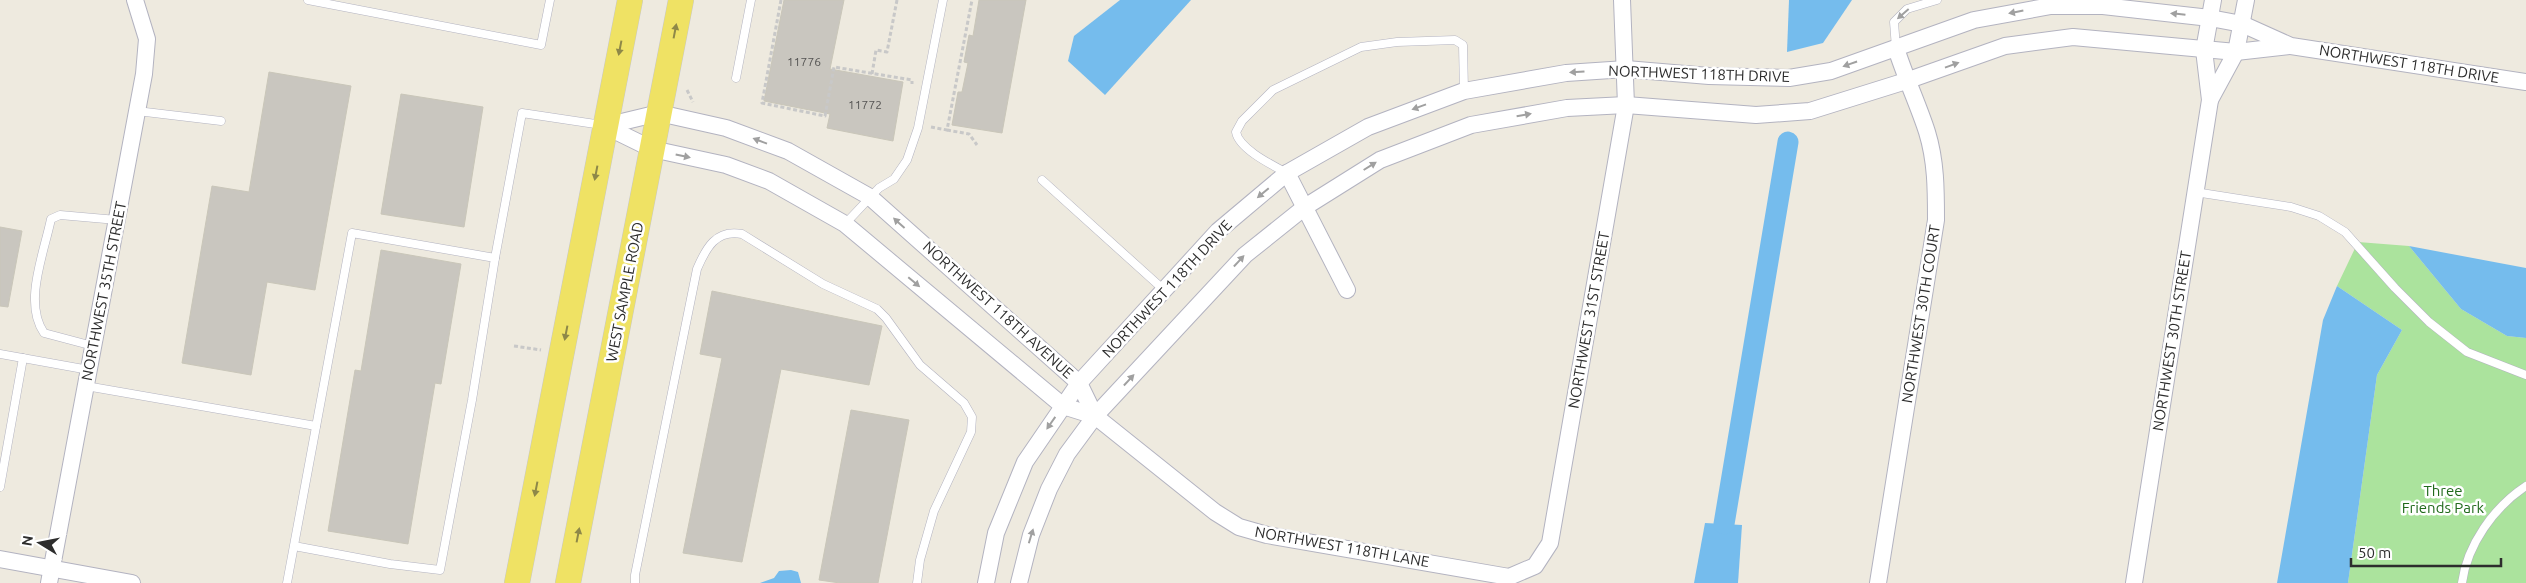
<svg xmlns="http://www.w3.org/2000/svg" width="2526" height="583" viewBox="0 0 2526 583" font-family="Ubuntu,sans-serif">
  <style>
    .green { fill: #abe39d }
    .water { fill: #75bced }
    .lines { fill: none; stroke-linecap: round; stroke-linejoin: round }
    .canal { stroke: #75bced; stroke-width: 21 }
    .building { fill: #c9c6bf; stroke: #c9c6b9 }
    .lane-casing { stroke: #b3b3c0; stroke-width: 9 }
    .street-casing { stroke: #b3b3c0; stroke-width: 18 }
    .primary-casing { stroke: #c8c8c8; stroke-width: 26 }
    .path { stroke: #c8c8c8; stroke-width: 3; stroke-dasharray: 4 2.5; stroke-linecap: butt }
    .lane { stroke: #fff; stroke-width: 8 }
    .street { stroke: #fff; stroke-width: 16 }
    .primary { stroke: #efe264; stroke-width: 25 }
    .oneway { fill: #a0a0a0 }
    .oneway2 { fill: #8e8848 }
    .labels { text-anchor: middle; stroke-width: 5; stroke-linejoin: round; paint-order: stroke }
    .number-label { font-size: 12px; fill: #545352 }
    .street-label { font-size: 15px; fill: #2d2d2d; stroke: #fff }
    .park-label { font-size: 15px; fill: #216a1c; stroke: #fff }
  </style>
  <rect width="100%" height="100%" fill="#eeeadf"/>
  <path class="green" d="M 2358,242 L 2409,246 L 2461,309 L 2507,336 L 2526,338 L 2526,583 L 2348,583 L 2377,375 L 2402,330 L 2337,286 Z"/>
  <g class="water">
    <path d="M 1120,0 L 1191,0 L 1105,95 L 1068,61 L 1074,36 Z"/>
    <path d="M 1789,0 L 1852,0 L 1823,43 L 1787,52 Z"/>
    <path d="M 2409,246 L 2526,268 L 2526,338 L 2507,336 L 2461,309 Z"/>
    <path d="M 2337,286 L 2402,330 L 2377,375 L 2348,583 L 2277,583 L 2323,320 Z"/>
    <path d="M 1705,523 L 1742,525 L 1738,583 L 1694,583 Z"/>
    <path d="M 791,570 L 798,572 L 801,583 L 760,583 L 774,578 L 779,571 Z"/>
  </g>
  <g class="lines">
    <path class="canal" d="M 1724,524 L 1788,142"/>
  </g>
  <g class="building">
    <path d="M 784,0 L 844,0 L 830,69 L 903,82 L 893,141 L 827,128 L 830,114 L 764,101 Z"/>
    <path d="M 979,0 L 1026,0 L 1002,133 L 952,125 L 958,92 L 962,92 L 968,63 L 964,62 L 969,35 L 973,36 Z"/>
    <path d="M 269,72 L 351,86 L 315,290 L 267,282 L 251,375 L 182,363 L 212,186 L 249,192 Z"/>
    <path d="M 401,94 L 483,107 L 464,227 L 381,214 Z"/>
    <path d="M 0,227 L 22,231 L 8,307 L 0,306 Z"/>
    <path d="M 381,250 L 461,264 L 441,384 L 435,383 L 408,544 L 328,531 L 355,370 L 361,371 Z"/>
    <path d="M 712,291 L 882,326 L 869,385 L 781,369 L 742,562 L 683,553 L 722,358 L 700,354 Z"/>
    <path d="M 851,410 L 909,420 L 878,583 L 840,583 L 819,580 Z"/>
  </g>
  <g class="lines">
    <g class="lane-casing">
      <g id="lane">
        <path d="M 308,0 L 541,45 L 550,0"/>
        <path d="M 1896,48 L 1894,22 L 1907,9 L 1937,0"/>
        <path d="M 736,78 L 751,0"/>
        <path d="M 137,111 L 221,121"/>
        <path d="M 1287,173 C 1272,165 1239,149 1236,132 L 1242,121 L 1273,90 L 1361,47 L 1397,42 L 1455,40 L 1463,45 L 1464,91"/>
        <path d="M 1042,180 L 1164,290"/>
        <path d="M 2195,192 L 2291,207 L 2319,216 L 2345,232 L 2395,288 L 2429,322 L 2467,352 L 2526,375"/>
        <path d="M 845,224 L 879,188 L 894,179 L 907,160 L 918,128 L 943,0"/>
        <path d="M 495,258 L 522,113 L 602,125"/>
        <path d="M 93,346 L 44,333 C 23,303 44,253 51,219 L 60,215 L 117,220"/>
        <path d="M 0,354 L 89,370"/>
        <path d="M 86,386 L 316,426"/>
        <path d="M 0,487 L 23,358"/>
        <path d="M 287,583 L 352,233 L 495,258 L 472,400 L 440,570 L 390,564 L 294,546"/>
        <path d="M 635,583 L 635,575 L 697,269 C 706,248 716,229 742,234 L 823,284 L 877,309 L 886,318 L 920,365 L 964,403 L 972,417 L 971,432 L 934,511 L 920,560 L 917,583"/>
        <path d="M 2462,583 C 2467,545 2494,507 2526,486"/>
      </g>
    </g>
    <g class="street-casing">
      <g id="street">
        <path d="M 2210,100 L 2236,52 L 2246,0"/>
        <path d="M 605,126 L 652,149 L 726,165 L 769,181 L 845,224 L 1063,406 L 1095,416 L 1215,512 L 1239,527 L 1267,535 L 1509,577 L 1535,566 L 1550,543 L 1626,105 L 1622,0"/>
        <path d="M 605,126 L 659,113 L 726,128 L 788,151 L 870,197 L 1079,383 L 1095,416"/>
        <path d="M 1287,173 L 1347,290"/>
        <path d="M 0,559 L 132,583"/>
        <path d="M 49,583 L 144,74 L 147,39 L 135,0"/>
        <path d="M 986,583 L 996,533 L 1025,462 L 1079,383 L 1218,231 L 1287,173 L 1368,127 L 1464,91 L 1566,73 L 1626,69 L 1709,76 L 1789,78 L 1831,71 L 1974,20 L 2051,6 L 2103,6 L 2210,18 L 2242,24 L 2291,46 L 2526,82"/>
        <path d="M 1019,583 L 1031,535 L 1049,489 L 1067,454 L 1095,416 L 1245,255 L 1305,207 L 1380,160 L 1471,125 L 1567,108 L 1626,105 L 1756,115 L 1810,111 L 1906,81 L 2005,46 L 2073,37 L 2236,52 L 2289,46"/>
        <path d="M 1878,583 L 1936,220 C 1936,190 1936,161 1927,132 C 1918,104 1905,77 1896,48"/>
        <path d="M 2134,583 L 2210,100 L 2204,50 L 2213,0"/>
      </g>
    </g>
    <g class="primary-casing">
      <g id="primary">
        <path d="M 517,583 L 630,0"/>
        <path d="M 568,583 L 681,0"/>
      </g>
    </g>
    <g class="path">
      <path d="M 781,0 L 762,103 L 825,116 L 834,67 L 912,80 L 912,84"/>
      <path d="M 872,74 L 876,50 L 887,52 L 897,0"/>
      <path d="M 687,90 L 693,102"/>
      <path d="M 931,127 L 947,130 L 972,0"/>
      <path d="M 947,130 L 969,134 L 977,145"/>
      <path d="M 514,346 L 541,350"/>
    </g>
    <use href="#lane" class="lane"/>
    <use href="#street" class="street"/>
    <use href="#primary" class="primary"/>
  </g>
  <defs><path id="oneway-solid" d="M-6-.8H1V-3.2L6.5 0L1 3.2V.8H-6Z" transform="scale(1.25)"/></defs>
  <g class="oneway">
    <use href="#oneway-solid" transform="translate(2016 12) rotate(169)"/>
    <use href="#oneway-solid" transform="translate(1903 14) rotate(139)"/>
    <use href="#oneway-solid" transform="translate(2178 14) rotate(-174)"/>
    <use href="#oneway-solid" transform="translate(1850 64) rotate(161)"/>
    <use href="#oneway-solid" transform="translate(1952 65) rotate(-20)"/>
    <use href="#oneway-solid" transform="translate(1577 72) rotate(176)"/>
    <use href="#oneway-solid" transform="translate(1419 107) rotate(160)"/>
    <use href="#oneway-solid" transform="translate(1524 115) rotate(-10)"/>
    <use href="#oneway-solid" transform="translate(760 141) rotate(-159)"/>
    <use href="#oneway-solid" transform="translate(683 156) rotate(12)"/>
    <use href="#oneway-solid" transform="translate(1370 166) rotate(-32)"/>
    <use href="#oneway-solid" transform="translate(1263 193) rotate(140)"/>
    <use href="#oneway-solid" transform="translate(899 223) rotate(-138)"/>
    <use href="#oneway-solid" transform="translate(1239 261) rotate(-47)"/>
    <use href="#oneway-solid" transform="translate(914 282) rotate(40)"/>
    <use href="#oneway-solid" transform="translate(1129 380) rotate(-47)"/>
    <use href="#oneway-solid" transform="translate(1051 423) rotate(125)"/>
    <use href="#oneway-solid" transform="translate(1031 536) rotate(-73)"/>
  </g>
  <g class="oneway2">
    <use href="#oneway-solid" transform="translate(675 31) rotate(-79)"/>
    <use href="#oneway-solid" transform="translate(620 48) rotate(101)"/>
    <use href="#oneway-solid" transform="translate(596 173) rotate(101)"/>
    <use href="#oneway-solid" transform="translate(566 333) rotate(101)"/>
    <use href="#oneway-solid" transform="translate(536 489) rotate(101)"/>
    <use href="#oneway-solid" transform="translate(578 535) rotate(-79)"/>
  </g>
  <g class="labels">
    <g class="number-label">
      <text x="804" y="66">11776</text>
      <text x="865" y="109">11772</text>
    </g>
    <g class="street-label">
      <text transform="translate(2409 64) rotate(9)" y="5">NORTHWEST 118TH DRIVE</text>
      <text transform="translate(1699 74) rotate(2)" y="5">NORTHWEST 118TH DRIVE</text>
      <text transform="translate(1167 289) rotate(-47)" y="5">NORTHWEST 118TH DRIVE</text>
      <text transform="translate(104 291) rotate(-79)" y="5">NORTHWEST 35TH STREET</text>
      <text transform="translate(625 292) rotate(-79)" y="5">WEST SAMPLE ROAD</text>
      <text transform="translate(998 310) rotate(42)" y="5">NORTHWEST 118TH AVENUE</text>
      <text transform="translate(1921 314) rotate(-81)" y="5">NORTHWEST 30TH COURT</text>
      <text transform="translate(1589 320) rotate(-80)" y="5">NORTHWEST 31ST STREET</text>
      <text transform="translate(2172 341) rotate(-81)" y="5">NORTHWEST 30TH STREET</text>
      <text transform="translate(1342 547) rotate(10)" y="5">NORTHWEST 118TH LANE</text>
    </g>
    <g class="park-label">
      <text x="2443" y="496">Three<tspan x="2443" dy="17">Friends Park</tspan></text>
    </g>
  </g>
  <g transform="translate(40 543) rotate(280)" stroke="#ffffff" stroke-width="4" paint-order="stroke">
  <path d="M0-4L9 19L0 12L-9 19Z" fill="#2d2d2d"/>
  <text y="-8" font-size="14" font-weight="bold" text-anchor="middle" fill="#2d2d2d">N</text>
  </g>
  <path d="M2351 558v8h150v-8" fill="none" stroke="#2d2d2d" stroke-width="2.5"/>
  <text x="2358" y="558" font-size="15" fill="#2d2d2d" stroke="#ffffff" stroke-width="4" paint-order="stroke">50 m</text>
</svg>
